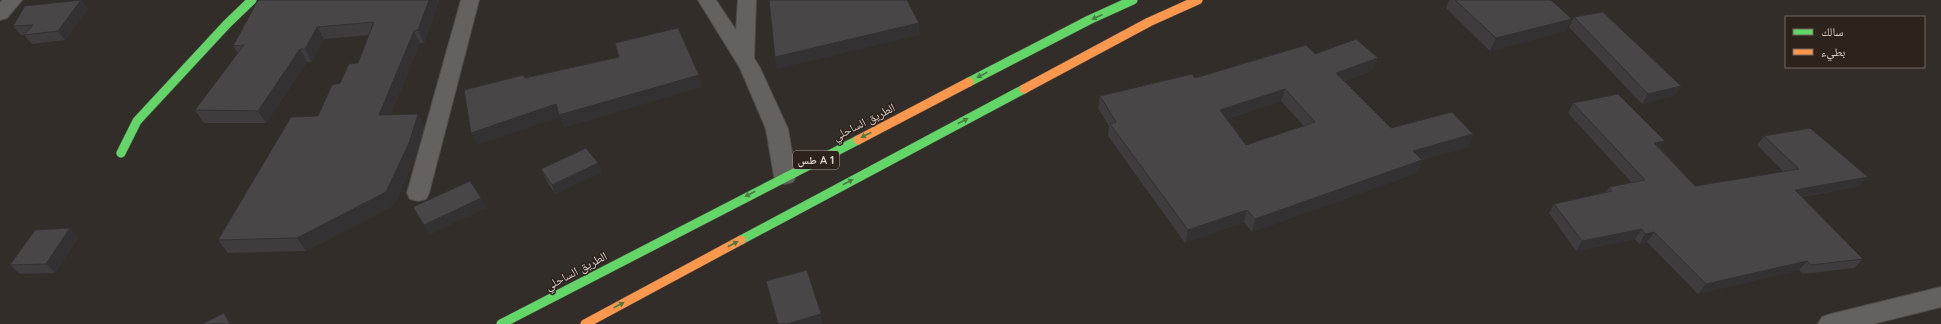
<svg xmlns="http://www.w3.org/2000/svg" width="1941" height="324" viewBox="0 0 1941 324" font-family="Quicksand,'Noto Naskh Arabic',sans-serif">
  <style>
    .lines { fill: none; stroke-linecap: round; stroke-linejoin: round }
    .street-casing { stroke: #504b47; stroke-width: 2 }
    .fast-casing { stroke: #504b47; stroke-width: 10 }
    .slow-casing { stroke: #504b47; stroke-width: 10 }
    .street { fill: #65615e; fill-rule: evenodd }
    .fast { stroke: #63d668; stroke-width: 9 }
    .slow { stroke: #ff974d; stroke-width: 9 }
    .wall { fill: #403c3d; fill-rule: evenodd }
    .shaded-wall { fill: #343132 }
    .building { fill: #4a4647; stroke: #343132; fill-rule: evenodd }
    .oneway { fill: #487c42 }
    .labels { text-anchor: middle; stroke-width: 3; stroke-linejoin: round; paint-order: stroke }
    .shield { fill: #2d231c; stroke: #a59d97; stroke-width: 1 }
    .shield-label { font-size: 11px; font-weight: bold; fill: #d8d1cc }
    .street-label { font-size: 12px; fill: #d8d1cc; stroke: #2d231c }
  </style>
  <rect width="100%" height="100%" fill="#332d29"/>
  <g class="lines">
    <g class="street-casing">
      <g id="street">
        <path d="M 2,0 L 22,0 L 7,18 L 0,20 L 0,3 Z"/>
        <path d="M 461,0 L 479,0 L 429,193 L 426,199 L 418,201 L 410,199 L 407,193 Z"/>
        <path d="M 698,0 L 716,0 L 736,30 L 738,0 L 756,0 L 754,58 L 760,68 L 788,129 L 796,176 L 793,182 L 785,184 L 777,182 L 774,176 L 766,129 L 740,68 Z"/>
        <path d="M 1941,287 L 1941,307 L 1873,324 L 1818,324 L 1822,317 L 1831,314 Z"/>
      </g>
    </g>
    <g class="fast-casing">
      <g id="fast">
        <path d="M 969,82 L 1089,20 L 1133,0"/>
        <path d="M 121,153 L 137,121 L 227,24 L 252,0"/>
        <path d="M 741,240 L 1024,89"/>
        <path d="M 501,324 L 858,140"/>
      </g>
    </g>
    <g class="slow-casing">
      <g id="slow">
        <path d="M 1024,89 L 1149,22 L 1198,0"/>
        <path d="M 858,140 L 969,82"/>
        <path d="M 585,324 L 741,240"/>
      </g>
    </g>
    <use href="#street" class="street"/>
    <use href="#fast" class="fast"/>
    <use href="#slow" class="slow"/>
  </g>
  <g class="wall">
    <path d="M 81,0 L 88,9 L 65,40 L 32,44 L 24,35 L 21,35 L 13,26 Z"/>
    <path d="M 258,0 L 439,0 L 424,43 L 420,43 L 391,114 L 418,114 L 424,126 L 416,156 L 394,205 L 306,251 L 228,253 L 218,240 L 318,116 L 340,83 L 358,63 L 369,35 L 324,39 L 312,62 L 307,62 L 266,123 L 204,123 L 195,110 L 238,53 L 233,46 Z"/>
    <path d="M 1449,0 L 1551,0 L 1566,31 L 1490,51 L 1446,8 Z"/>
    <path d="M 1574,17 L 1681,86 L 1675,95 L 1642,104 L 1569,27 Z"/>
    <path d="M 1315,54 L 1373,70 L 1344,81 L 1391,128 L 1473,134 L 1468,147 L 1422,160 L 1417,173 L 1252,232 L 1244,222 L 1185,243 L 1108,136 L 1109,126 L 1098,108 L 1100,96 ZM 1281,101 L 1304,126 L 1246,145 L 1227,119 Z"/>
    <path d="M 1573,103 L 1660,148 L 1695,186 L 1784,172 L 1757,145 L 1764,136 L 1860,186 L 1802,197 L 1863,259 L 1854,268 L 1803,274 L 1799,270 L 1698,294 L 1647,242 L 1639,244 L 1635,239 L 1576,251 L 1549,213 L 1554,204 L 1606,192 L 1609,187 L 1632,183 L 1568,113 Z"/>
    <path d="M 598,163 L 601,172 L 555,194 L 545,178 L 541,169 Z"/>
    <path d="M 70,228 L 78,238 L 55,273 L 20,274 L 10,265 Z"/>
    <path d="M 766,281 L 822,323 L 820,324 L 778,324 Z"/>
  </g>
  <g class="shaded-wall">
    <path d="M 81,0 L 88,9 L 65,40 L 58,31 Z"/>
    <path d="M 429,0 L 439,0 L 424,43 L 418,30 Z"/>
    <path d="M 1572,19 L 1566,31 L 1490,51 L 1496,38 Z"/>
    <path d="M 919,23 L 920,35 L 777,69 L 775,57 Z"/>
    <path d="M 317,27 L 324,39 L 312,62 L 305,49 Z"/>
    <path d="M 414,31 L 420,43 L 386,127 L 379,115 Z"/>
    <path d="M 300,49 L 307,62 L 266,123 L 258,111 Z"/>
    <path d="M 1378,58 L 1373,70 L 1332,85 L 1336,73 Z"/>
    <path d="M 699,75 L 702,87 L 564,128 L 560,117 L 477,145 L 471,133 L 556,104 Z"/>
    <path d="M 1681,86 L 1675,95 L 1642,104 L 1648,94 Z"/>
    <path d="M 1285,89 L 1281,101 L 1217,122 L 1220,110 Z"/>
    <path d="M 418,114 L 424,126 L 416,156 L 394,205 L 306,251 L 297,238 Z"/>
    <path d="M 1473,134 L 1468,147 L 1408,164 L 1413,151 Z"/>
    <path d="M 1665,141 L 1658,150 L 1654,143 Z"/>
    <path d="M 1422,160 L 1417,173 L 1252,232 L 1255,219 Z"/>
    <path d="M 598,163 L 601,172 L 555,194 L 552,185 Z"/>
    <path d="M 1868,177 L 1860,186 L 1787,199 L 1795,190 Z"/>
    <path d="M 481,198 L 486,208 L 429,235 L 424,225 Z"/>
    <path d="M 1247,210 L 1244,222 L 1185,243 L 1188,230 Z"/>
    <path d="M 70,228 L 78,238 L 55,273 L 46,264 Z"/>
    <path d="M 1642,229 L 1635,239 L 1576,251 L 1582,241 Z"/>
    <path d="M 1654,232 L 1647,242 L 1639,244 L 1645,234 Z"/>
    <path d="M 1807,261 L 1799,270 L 1698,294 L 1706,284 Z"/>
    <path d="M 224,313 L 229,318 L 232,324 L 230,324 Z"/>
    <path d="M 821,314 L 822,323 L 820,324 L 787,324 Z"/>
  </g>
  <g class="building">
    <path d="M 81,0 L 58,31 L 24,35 L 33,25 L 13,26 L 25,6 Z"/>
    <path d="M 258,0 L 429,0 L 418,30 L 414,31 L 379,115 L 418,114 L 409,143 L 386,192 L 297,238 L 218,240 L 291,117 L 318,116 L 332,85 L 340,83 L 349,64 L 358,63 L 374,22 L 317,27 L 305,49 L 300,49 L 258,111 L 195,110 L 244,45 L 233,46 Z"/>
    <path d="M 769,0 L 907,0 L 919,23 L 775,57 Z"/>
    <path d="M 1455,0 L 1551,0 L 1572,19 L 1496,38 Z"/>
    <path d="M 1603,12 L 1681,86 L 1648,94 L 1574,17 Z"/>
    <path d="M 678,28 L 699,75 L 559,115 L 556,104 L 471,133 L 464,90 L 523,75 L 525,78 L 619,57 L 615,43 Z"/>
    <path d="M 1356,39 L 1378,58 L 1336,73 L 1391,128 L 1452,112 L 1473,134 L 1413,151 L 1422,160 L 1255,219 L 1247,210 L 1188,230 L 1110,124 L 1116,122 L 1100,96 L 1192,74 L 1195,78 L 1306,45 L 1315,54 ZM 1285,89 L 1315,122 L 1246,145 L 1220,110 Z"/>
    <path d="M 1618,94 L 1665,141 L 1654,143 L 1695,186 L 1799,169 L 1764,136 L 1810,128 L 1868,177 L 1795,190 L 1863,259 L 1811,265 L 1807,261 L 1706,284 L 1654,232 L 1645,234 L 1642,229 L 1582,241 L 1554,204 L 1612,191 L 1609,187 L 1645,180 L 1573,103 Z"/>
    <path d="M 586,148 L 598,163 L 552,185 L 541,169 Z"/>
    <path d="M 470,181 L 481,198 L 424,225 L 413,207 Z"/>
    <path d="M 70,228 L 46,264 L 10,265 L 35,230 Z"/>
    <path d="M 807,270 L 821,314 L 787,324 L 778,324 L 766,281 Z"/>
    <path d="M 224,313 L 230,324 L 202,324 Z"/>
  </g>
  <defs><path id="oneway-solid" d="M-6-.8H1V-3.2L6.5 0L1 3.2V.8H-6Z"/></defs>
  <g class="oneway">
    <use href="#oneway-solid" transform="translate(1097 17) rotate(155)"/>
    <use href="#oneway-solid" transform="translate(982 75) rotate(153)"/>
    <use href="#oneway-solid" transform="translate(963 121) rotate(-28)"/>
    <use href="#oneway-solid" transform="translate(866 135) rotate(153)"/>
    <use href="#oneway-solid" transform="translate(848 182) rotate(-28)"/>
    <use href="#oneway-solid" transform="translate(750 194) rotate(152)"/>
    <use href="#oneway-solid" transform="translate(733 244) rotate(-28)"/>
    <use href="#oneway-solid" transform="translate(619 305) rotate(-28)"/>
  </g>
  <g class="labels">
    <rect class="shield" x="793" y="151" width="46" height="18" rx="3"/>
    <g class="shield-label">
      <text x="816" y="164">طس A 1</text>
    </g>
    <g class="street-label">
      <text transform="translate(864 122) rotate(-27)" y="4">الطريق الساحلي</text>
      <text transform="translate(576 271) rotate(-28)" y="4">الطريق الساحلي</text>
    </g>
  </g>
  <rect x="1785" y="16" width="140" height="52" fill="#2d231c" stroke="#716962"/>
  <rect x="1793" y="29" width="20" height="6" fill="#63d668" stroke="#716962"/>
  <text x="1821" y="36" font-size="12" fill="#d8d1cc">سالك</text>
  <rect x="1793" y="49" width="20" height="6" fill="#ff974d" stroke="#716962"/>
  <text x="1821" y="56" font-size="12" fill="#d8d1cc">بطيء</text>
</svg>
